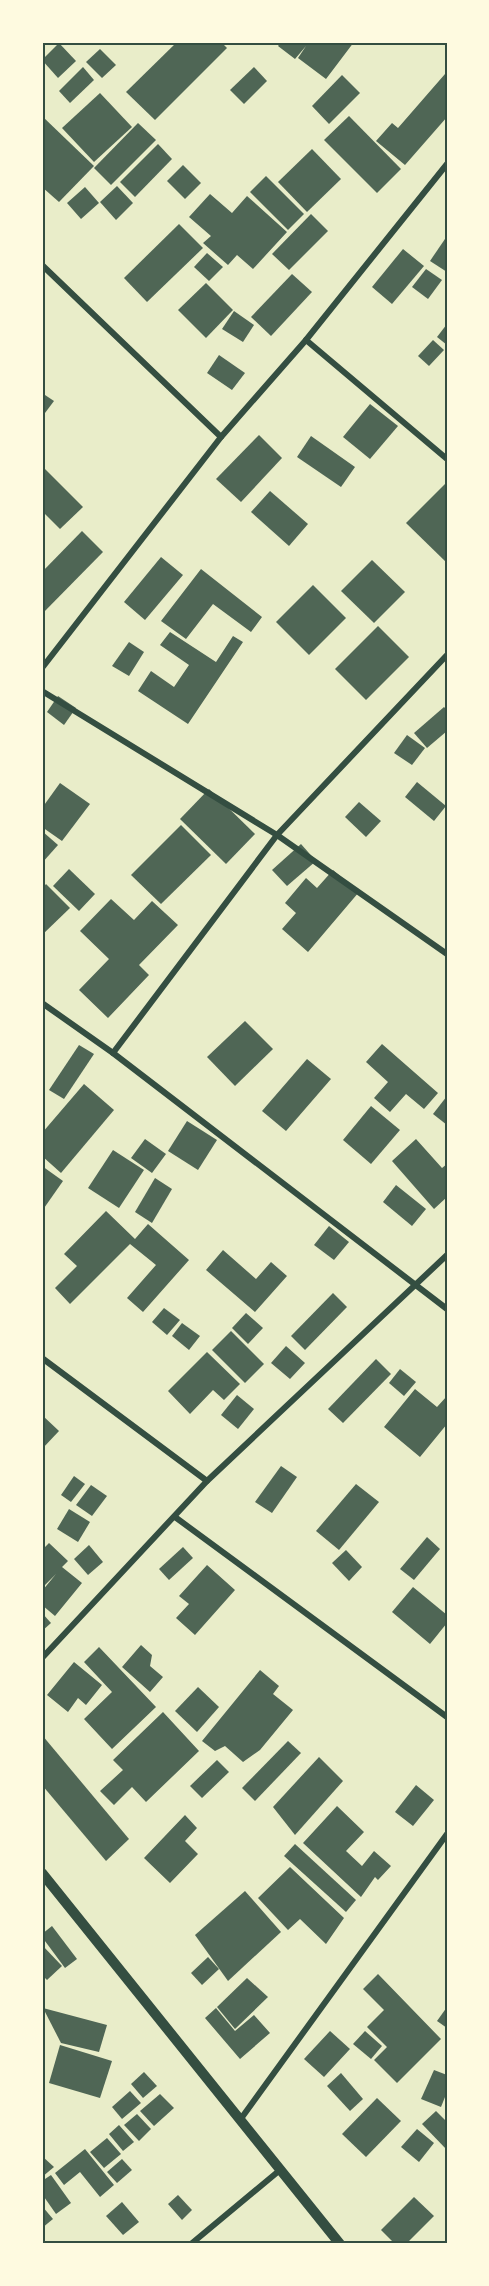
<svg xmlns="http://www.w3.org/2000/svg" width="489" height="2286" viewBox="0 0 489 2286" font-family="'Asap Condensed',sans-serif">
  <style>
    .building { fill: #4f6655 }
    .lines { fill: none; stroke-linecap: round; stroke-linejoin: round }
    .minor { stroke: #344e41; stroke-width: 6 }
    .tertiary { stroke: #344e41; stroke-width: 10 }
    .neatline { fill: none; stroke: #344e41; stroke-width: 2 }
  </style>
  <rect width="100%" height="100%" fill="#e9edc9"/>
  <g class="building">
    <path d="M 177,42 L 221,42 L 227,48 L 155,120 L 126,92 Z"/>
    <path d="M 281,42 L 354,42 L 326,79 L 298,58 L 306,46 L 295,59 L 278,46 Z"/>
    <path d="M 59,43 L 76,61 L 58,78 L 42,60 Z"/>
    <path d="M 100,49 L 116,65 L 102,78 L 86,62 Z"/>
    <path d="M 83,67 L 94,80 L 70,103 L 59,91 Z"/>
    <path d="M 254,67 L 267,81 L 244,104 L 230,90 Z"/>
    <path d="M 445,74 L 447,76 L 447,117 L 405,165 L 376,141 L 392,123 L 398,128 Z"/>
    <path d="M 342,75 L 360,93 L 329,124 L 312,106 Z"/>
    <path d="M 100,93 L 132,127 L 94,162 L 62,128 Z"/>
    <path d="M 42,116 L 94,166 L 59,202 L 42,187 Z"/>
    <path d="M 349,116 L 401,169 L 377,193 L 324,140 Z"/>
    <path d="M 138,123 L 156,140 L 111,185 L 94,168 Z"/>
    <path d="M 158,144 L 172,159 L 135,197 L 120,182 Z"/>
    <path d="M 312,149 L 341,179 L 307,212 L 278,182 Z"/>
    <path d="M 183,165 L 201,183 L 185,199 L 167,181 Z"/>
    <path d="M 266,176 L 304,214 L 288,230 L 250,192 Z"/>
    <path d="M 117,186 L 133,203 L 116,220 L 100,202 Z"/>
    <path d="M 85,187 L 99,203 L 81,219 L 67,203 Z"/>
    <path d="M 210,194 L 232,213 L 247,196 L 287,232 L 253,269 L 237,255 L 228,265 L 203,243 L 211,236 L 189,217 Z"/>
    <path d="M 311,214 L 328,231 L 289,270 L 272,254 Z"/>
    <path d="M 179,224 L 203,248 L 147,302 L 124,278 Z"/>
    <path d="M 447,236 L 447,272 L 430,261 Z"/>
    <path d="M 403,249 L 424,266 L 392,304 L 372,287 Z"/>
    <path d="M 207,253 L 223,267 L 209,281 L 194,267 Z"/>
    <path d="M 426,269 L 442,280 L 428,299 L 412,287 Z"/>
    <path d="M 292,274 L 312,292 L 271,336 L 251,317 Z"/>
    <path d="M 206,283 L 233,310 L 206,338 L 178,310 Z"/>
    <path d="M 234,311 L 254,325 L 243,342 L 222,329 Z"/>
    <path d="M 447,324 L 447,345 L 437,337 Z"/>
    <path d="M 433,340 L 444,350 L 429,366 L 418,356 Z"/>
    <path d="M 219,355 L 245,373 L 232,390 L 207,373 Z"/>
    <path d="M 42,393 L 54,401 L 42,417 Z"/>
    <path d="M 370,404 L 398,426 L 370,459 L 343,437 Z"/>
    <path d="M 259,435 L 282,458 L 241,502 L 216,479 Z"/>
    <path d="M 311,436 L 355,467 L 341,487 L 297,457 Z"/>
    <path d="M 42,466 L 83,507 L 60,529 L 42,511 Z"/>
    <path d="M 447,482 L 447,563 L 406,523 Z"/>
    <path d="M 270,491 L 308,524 L 289,546 L 251,512 Z"/>
    <path d="M 82,531 L 103,552 L 42,614 L 42,572 Z"/>
    <path d="M 161,557 L 183,575 L 145,620 L 124,602 Z"/>
    <path d="M 372,560 L 405,592 L 374,623 L 341,591 Z"/>
    <path d="M 201,569 L 262,617 L 251,632 L 213,604 L 186,639 L 161,621 Z"/>
    <path d="M 313,585 L 346,618 L 309,655 L 276,622 Z"/>
    <path d="M 378,626 L 409,657 L 366,700 L 335,669 Z"/>
    <path d="M 170,632 L 216,662 L 233,636 L 243,642 L 188,724 L 138,691 L 151,671 L 174,687 L 189,665 L 160,645 Z"/>
    <path d="M 129,642 L 144,652 L 129,676 L 112,666 Z"/>
    <path d="M 58,696 L 76,708 L 64,725 L 47,712 Z"/>
    <path d="M 444,707 L 447,710 L 447,731 L 427,748 L 414,733 Z"/>
    <path d="M 407,735 L 425,748 L 412,765 L 394,753 Z"/>
    <path d="M 417,782 L 446,806 L 434,821 L 405,797 Z"/>
    <path d="M 60,783 L 90,804 L 62,841 L 42,827 L 42,808 Z"/>
    <path d="M 209,789 L 255,834 L 226,864 L 180,819 Z"/>
    <path d="M 359,802 L 381,821 L 366,837 L 345,817 Z"/>
    <path d="M 181,825 L 211,855 L 161,904 L 131,875 Z"/>
    <path d="M 42,831 L 58,845 L 42,863 Z"/>
    <path d="M 301,844 L 316,861 L 287,886 L 272,870 Z"/>
    <path d="M 69,869 L 95,894 L 79,911 L 53,886 Z"/>
    <path d="M 333,870 L 359,892 L 308,952 L 282,929 L 296,913 L 285,903 L 306,878 L 317,888 Z"/>
    <path d="M 46,884 L 70,908 L 42,935 L 42,889 Z"/>
    <path d="M 111,899 L 134,920 L 152,901 L 178,925 L 139,965 L 149,975 L 108,1018 L 79,990 L 109,959 L 80,931 Z"/>
    <path d="M 245,1021 L 273,1049 L 235,1086 L 207,1057 Z"/>
    <path d="M 382,1044 L 438,1093 L 424,1109 L 406,1094 L 390,1112 L 374,1098 L 388,1082 L 366,1062 Z"/>
    <path d="M 79,1045 L 94,1054 L 64,1099 L 49,1090 Z"/>
    <path d="M 307,1059 L 331,1079 L 286,1131 L 262,1111 Z"/>
    <path d="M 84,1084 L 114,1110 L 61,1173 L 42,1156 L 42,1133 Z"/>
    <path d="M 447,1096 L 447,1125 L 433,1114 Z"/>
    <path d="M 371,1106 L 400,1130 L 371,1164 L 343,1140 Z"/>
    <path d="M 187,1121 L 217,1140 L 198,1170 L 168,1151 Z"/>
    <path d="M 145,1139 L 166,1154 L 152,1173 L 131,1158 Z"/>
    <path d="M 416,1139 L 442,1168 L 447,1164 L 447,1197 L 434,1209 L 392,1161 Z"/>
    <path d="M 113,1150 L 144,1170 L 119,1208 L 88,1188 Z"/>
    <path d="M 42,1166 L 63,1181 L 42,1211 Z"/>
    <path d="M 155,1178 L 172,1189 L 152,1223 L 135,1212 Z"/>
    <path d="M 396,1185 L 426,1209 L 412,1226 L 383,1202 Z"/>
    <path d="M 106,1211 L 135,1239 L 148,1224 L 189,1260 L 143,1312 L 127,1298 L 156,1265 L 130,1244 L 70,1304 L 55,1288 L 77,1266 L 64,1254 Z"/>
    <path d="M 329,1226 L 349,1242 L 334,1260 L 314,1245 Z"/>
    <path d="M 223,1250 L 256,1279 L 271,1262 L 287,1276 L 255,1312 L 206,1270 Z"/>
    <path d="M 333,1293 L 347,1307 L 305,1350 L 291,1336 Z"/>
    <path d="M 164,1308 L 180,1320 L 167,1335 L 152,1322 Z"/>
    <path d="M 246,1313 L 263,1328 L 248,1344 L 232,1328 Z"/>
    <path d="M 182,1323 L 200,1336 L 189,1350 L 172,1336 Z"/>
    <path d="M 231,1331 L 264,1364 L 245,1383 L 212,1350 Z"/>
    <path d="M 286,1346 L 305,1363 L 290,1379 L 271,1363 Z"/>
    <path d="M 207,1352 L 240,1384 L 224,1400 L 213,1390 L 190,1414 L 168,1391 Z"/>
    <path d="M 376,1359 L 391,1374 L 343,1423 L 328,1409 Z"/>
    <path d="M 400,1369 L 416,1382 L 404,1396 L 389,1383 Z"/>
    <path d="M 415,1389 L 437,1407 L 447,1396 L 447,1424 L 420,1457 L 384,1427 Z"/>
    <path d="M 237,1395 L 254,1409 L 238,1429 L 221,1415 Z"/>
    <path d="M 42,1415 L 59,1431 L 42,1449 Z"/>
    <path d="M 281,1466 L 297,1477 L 272,1513 L 255,1502 Z"/>
    <path d="M 74,1476 L 85,1484 L 71,1502 L 61,1495 Z"/>
    <path d="M 356,1484 L 379,1502 L 339,1550 L 316,1531 Z"/>
    <path d="M 91,1485 L 107,1496 L 92,1516 L 76,1505 Z"/>
    <path d="M 69,1509 L 90,1522 L 78,1542 L 57,1529 Z"/>
    <path d="M 427,1537 L 440,1549 L 414,1580 L 400,1569 Z"/>
    <path d="M 49,1543 L 68,1561 L 62,1567 L 82,1583 L 55,1616 L 42,1605 L 42,1591 L 56,1574 L 42,1588 L 42,1550 Z"/>
    <path d="M 89,1545 L 103,1562 L 88,1575 L 74,1559 Z"/>
    <path d="M 183,1547 L 193,1558 L 169,1580 L 159,1569 Z"/>
    <path d="M 346,1550 L 362,1567 L 349,1581 L 332,1563 Z"/>
    <path d="M 207,1565 L 235,1590 L 195,1635 L 176,1618 L 189,1604 L 179,1596 Z"/>
    <path d="M 413,1587 L 447,1615 L 447,1623 L 430,1644 L 392,1612 Z"/>
    <path d="M 42,1613 L 51,1623 L 42,1631 Z"/>
    <path d="M 141,1645 L 152,1655 L 150,1666 L 163,1677 L 150,1692 L 122,1667 Z"/>
    <path d="M 99,1647 L 156,1707 L 112,1749 L 84,1719 L 112,1692 L 84,1662 Z"/>
    <path d="M 74,1662 L 102,1685 L 86,1705 L 78,1698 L 68,1712 L 47,1695 Z"/>
    <path d="M 260,1670 L 279,1686 L 273,1694 L 293,1710 L 260,1750 L 243,1762 L 225,1746 L 215,1751 L 202,1741 Z"/>
    <path d="M 198,1687 L 219,1707 L 197,1732 L 175,1711 Z"/>
    <path d="M 163,1712 L 199,1751 L 146,1802 L 132,1787 L 114,1805 L 100,1791 L 123,1770 L 113,1760 Z"/>
    <path d="M 42,1735 L 129,1839 L 106,1861 L 42,1785 Z"/>
    <path d="M 288,1741 L 301,1753 L 255,1801 L 242,1788 Z"/>
    <path d="M 319,1757 L 343,1781 L 295,1835 L 273,1807 Z"/>
    <path d="M 217,1760 L 229,1772 L 202,1798 L 190,1786 Z"/>
    <path d="M 416,1785 L 434,1800 L 413,1826 L 395,1812 Z"/>
    <path d="M 337,1806 L 364,1832 L 346,1851 L 362,1866 L 374,1851 L 391,1866 L 378,1880 L 375,1877 L 361,1897 L 303,1843 Z"/>
    <path d="M 185,1815 L 197,1828 L 185,1841 L 198,1854 L 170,1883 L 144,1858 Z"/>
    <path d="M 295,1844 L 356,1900 L 346,1912 L 284,1856 Z"/>
    <path d="M 290,1867 L 344,1918 L 326,1944 L 300,1919 L 288,1930 L 258,1898 Z"/>
    <path d="M 245,1891 L 281,1932 L 228,1981 L 195,1935 Z"/>
    <path d="M 52,1926 L 77,1959 L 65,1968 L 42,1937 L 42,1934 Z"/>
    <path d="M 42,1945 L 62,1966 L 47,1980 L 42,1975 Z"/>
    <path d="M 208,1957 L 219,1969 L 202,1985 L 191,1973 Z"/>
    <path d="M 378,1974 L 441,2039 L 397,2083 L 374,2060 L 387,2047 L 367,2027 L 384,2010 L 363,1989 Z"/>
    <path d="M 247,1978 L 268,1997 L 235,2029 L 217,2007 Z"/>
    <path d="M 447,2007 L 447,2028 L 437,2021 Z"/>
    <path d="M 43,2008 L 107,2025 L 99,2052 L 61,2043 Z"/>
    <path d="M 216,2008 L 235,2031 L 254,2015 L 270,2033 L 240,2059 L 205,2018 Z"/>
    <path d="M 330,2031 L 350,2049 L 324,2077 L 304,2059 Z"/>
    <path d="M 365,2031 L 382,2046 L 371,2059 L 353,2044 Z"/>
    <path d="M 60,2045 L 112,2061 L 100,2098 L 49,2083 Z"/>
    <path d="M 434,2070 L 447,2075 L 447,2092 L 441,2107 L 421,2099 Z"/>
    <path d="M 144,2072 L 157,2086 L 143,2098 L 131,2084 Z"/>
    <path d="M 341,2073 L 363,2099 L 350,2111 L 327,2086 Z"/>
    <path d="M 130,2091 L 141,2103 L 122,2119 L 112,2107 Z"/>
    <path d="M 160,2094 L 174,2108 L 154,2126 L 140,2111 Z"/>
    <path d="M 377,2098 L 401,2121 L 366,2157 L 342,2134 Z"/>
    <path d="M 436,2111 L 447,2122 L 447,2150 L 422,2124 Z"/>
    <path d="M 137,2114 L 151,2129 L 139,2141 L 124,2125 Z"/>
    <path d="M 119,2125 L 134,2142 L 123,2151 L 109,2134 Z"/>
    <path d="M 417,2129 L 434,2143 L 419,2162 L 401,2147 Z"/>
    <path d="M 107,2138 L 121,2154 L 104,2168 L 90,2152 Z"/>
    <path d="M 85,2149 L 114,2185 L 100,2197 L 80,2172 L 64,2185 L 55,2173 Z"/>
    <path d="M 42,2156 L 54,2167 L 42,2177 Z"/>
    <path d="M 122,2159 L 132,2170 L 117,2183 L 107,2172 Z"/>
    <path d="M 51,2175 L 71,2203 L 56,2214 L 42,2194 L 42,2181 Z"/>
    <path d="M 178,2195 L 192,2210 L 182,2220 L 168,2204 Z"/>
    <path d="M 414,2197 L 434,2216 L 406,2244 L 395,2244 L 381,2230 Z"/>
    <path d="M 122,2202 L 139,2222 L 123,2235 L 106,2216 Z"/>
    <path d="M 42,2206 L 53,2219 L 42,2228 Z"/>
  </g>
  <g class="lines">
    <g class="minor">
      <path d="M 42,265 L 221,437"/>
      <path d="M 306,340 L 447,459"/>
      <path d="M 42,668 L 221,437 L 306,340 L 447,164"/>
      <path d="M 42,691 L 277,835 L 447,954"/>
      <path d="M 42,1003 L 113,1053 L 447,1309"/>
      <path d="M 113,1053 L 277,835 L 447,655"/>
      <path d="M 42,1358 L 207,1481"/>
      <path d="M 175,1517 L 447,1717"/>
      <path d="M 42,1658 L 207,1481 L 447,1255"/>
      <path d="M 240,2120 L 447,1834"/>
      <path d="M 191,2244 L 280,2170"/>
    </g>
    <path class="tertiary" d="M 42,1873 L 340,2244"/>
  </g>
  <rect width="489" height="2286" fill="none" stroke="#fefae0" stroke-width="87"/>
  <rect x="44" y="44" width="402" height="2198" class="neatline"/>
</svg>
